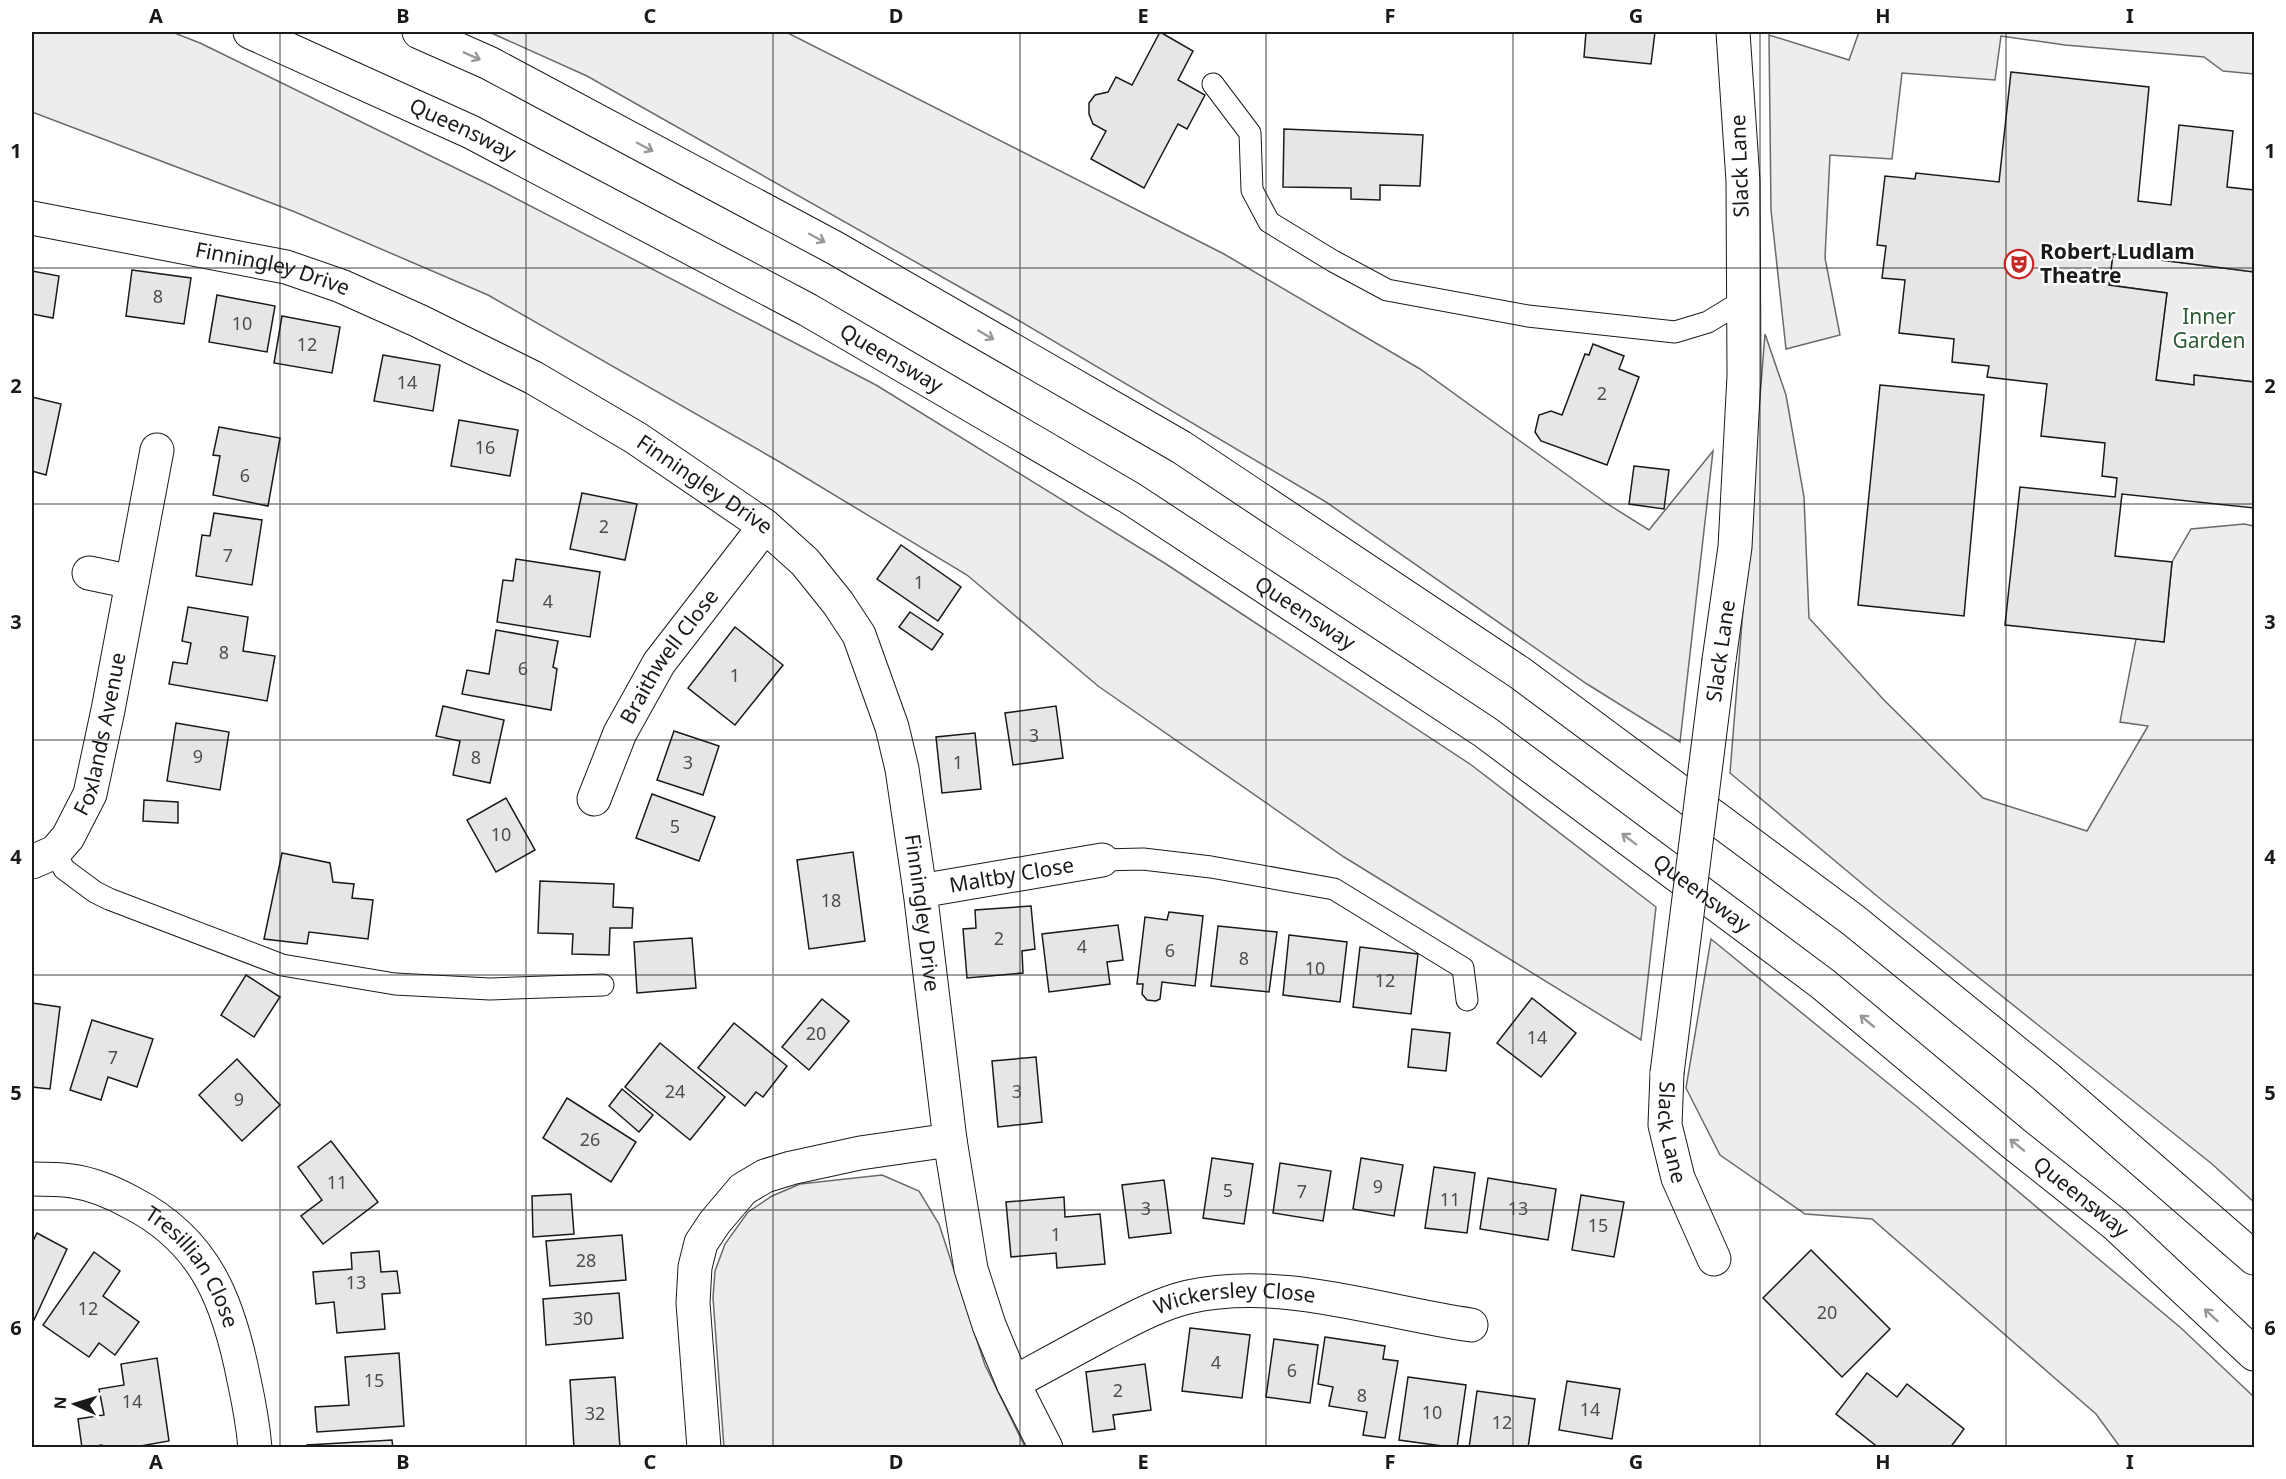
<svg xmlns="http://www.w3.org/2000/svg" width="2286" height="1479" viewBox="0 0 2286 1479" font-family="'Noto Sans',sans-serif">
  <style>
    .built { fill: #ededed; stroke: #6a6a6a; stroke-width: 1.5 }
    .building { fill: #e6e6e6; stroke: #1a1a1a; stroke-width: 1.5 }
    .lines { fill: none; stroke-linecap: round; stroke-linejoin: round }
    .lane-casing { stroke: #1a1a1a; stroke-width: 23 }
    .street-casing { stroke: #1a1a1a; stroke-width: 35 }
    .highway-casing { stroke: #1a1a1a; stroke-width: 35 }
    .lane { stroke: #fff; stroke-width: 21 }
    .street { stroke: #fff; stroke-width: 33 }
    .highway { stroke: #fff; stroke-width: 33 }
    .street-bridge-casing { stroke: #1a1a1a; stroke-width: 35; stroke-linecap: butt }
    .street-bridge { stroke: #fff; stroke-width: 33 }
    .oneway { stroke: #989898 }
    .grid { fill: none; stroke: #1a1a1a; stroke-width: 1.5; stroke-opacity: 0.55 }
    .labels { text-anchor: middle; stroke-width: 4.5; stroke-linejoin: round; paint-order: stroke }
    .number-label { font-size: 18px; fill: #4d4d4d }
    .street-label { font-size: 21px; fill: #1a1a1a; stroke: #fff }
    .poi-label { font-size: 21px; font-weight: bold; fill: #1a1a1a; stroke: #fff; text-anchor: start }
    .park-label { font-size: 21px; fill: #2b5a34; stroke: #fff }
    .neatline { fill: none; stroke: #1a1a1a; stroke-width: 2 }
    .grid-label { font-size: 20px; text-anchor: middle; font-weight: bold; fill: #1a1a1a }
  </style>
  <rect width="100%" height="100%" fill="#fff"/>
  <g class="built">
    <path d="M 32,32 L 172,32 L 200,43 L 490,185 L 876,385 L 1166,564 L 1470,764 L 1656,907 L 1641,1040 L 1344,857 L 1098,686 L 967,575 L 778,461 L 488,295 L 295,212 L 32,112 Z"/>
    <path d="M 489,32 L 786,32 L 1224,254 L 1420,369 L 1606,503 L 1649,530 L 1713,451 L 1680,742 L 1587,684 L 1326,502 L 1011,316 L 587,76 Z"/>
    <path d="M 1859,32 L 2254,32 L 2254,74 L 2223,71 L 2204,57 L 2065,45 L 2001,36 L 1995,80 L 1902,73 L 1892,159 L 1830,155 L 1825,258 L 1840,335 L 1786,349 L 1771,210 L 1769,35 L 1849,60 Z"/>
    <path d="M 2113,254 L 2254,272 L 2254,382 L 2195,375 L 2194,385 L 2156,380 L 2167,293 L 2109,285 Z"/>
    <path d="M 1765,334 L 1786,395 L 1804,497 L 1809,618 L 1883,699 L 1983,798 L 2087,831 L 2148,726 L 2120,722 L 2136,639 L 2164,642 L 2172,562 L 2191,529 L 2244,524 L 2254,526 L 2254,1202 L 2212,1164 L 1883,901 L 1730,773 Z"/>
    <path d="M 1711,939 L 1916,1106 L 2181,1328 L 2254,1397 L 2254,1447 L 2120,1447 L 2096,1414 L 1872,1219 L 1805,1214 L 1720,1155 L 1686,1088 Z"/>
    <path d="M 882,1175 L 919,1191 L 939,1224 L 985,1365 L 1025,1447 L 724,1448 L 713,1298 L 715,1271 L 725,1244 L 748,1212 L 772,1196 L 800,1184 Z"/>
  </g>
  <g class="building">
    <path d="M 1160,32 L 1193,51 L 1178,80 L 1205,95 L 1187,129 L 1178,124 L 1144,188 L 1091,159 L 1106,131 L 1093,124 L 1089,114 L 1089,103 L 1095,95 L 1108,92 L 1116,77 L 1132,85 Z"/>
    <path d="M 1586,32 L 1655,32 L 1651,64 L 1584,57 Z"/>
    <path d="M 2011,72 L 2149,87 L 2138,201 L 2171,205 L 2179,125 L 2233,131 L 2227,187 L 2254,190 L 2254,272 L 2113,254 L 2109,285 L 2167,293 L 2156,380 L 2194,385 L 2194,375 L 2254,382 L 2254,508 L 2122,494 L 2115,556 L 2172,562 L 2164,642 L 2005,625 L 2020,487 L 2115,497 L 2117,478 L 2102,476 L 2105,443 L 2041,436 L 2047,384 L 1987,377 L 1989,366 L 1952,362 L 1954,339 L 1899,333 L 1905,280 L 1882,278 L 1886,246 L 1877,245 L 1885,176 L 1915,179 L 1916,173 L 1999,182 Z"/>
    <path d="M 1284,129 L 1423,135 L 1420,186 L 1380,185 L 1380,200 L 1351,199 L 1351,188 L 1283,187 Z"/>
    <path d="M 132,270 L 191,278 L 184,324 L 126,316 Z"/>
    <path d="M 32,271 L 59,276 L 53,318 L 32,314 Z"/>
    <path d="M 217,295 L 275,306 L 267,352 L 209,342 Z"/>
    <path d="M 282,316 L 340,327 L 332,373 L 274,363 Z"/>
    <path d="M 1593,344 L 1624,356 L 1619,369 L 1639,377 L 1607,465 L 1541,441 L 1535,432 L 1539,415 L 1551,411 L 1562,415 L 1585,354 L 1589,355 Z"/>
    <path d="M 383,355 L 440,365 L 433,411 L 374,401 Z"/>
    <path d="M 1880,385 L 1984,395 L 1964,616 L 1858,605 Z"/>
    <path d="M 32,397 L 61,404 L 46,475 L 32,471 Z"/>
    <path d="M 459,420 L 518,430 L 510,476 L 451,466 Z"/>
    <path d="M 219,427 L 280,438 L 268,506 L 213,495 L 220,456 L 213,455 Z"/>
    <path d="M 1634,466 L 1669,470 L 1664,509 L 1629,504 Z"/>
    <path d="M 582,493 L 637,504 L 625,560 L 570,549 Z"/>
    <path d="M 214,513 L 262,520 L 252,585 L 196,576 L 202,535 L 210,536 Z"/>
    <path d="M 901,545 L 961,587 L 938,621 L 877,579 Z"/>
    <path d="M 516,559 L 600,572 L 590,637 L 497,622 L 503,580 L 513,581 Z"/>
    <path d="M 188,607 L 248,617 L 243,651 L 275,656 L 267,701 L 169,684 L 173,662 L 187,664 L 191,643 L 182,641 Z"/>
    <path d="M 910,612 L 943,634 L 932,650 L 899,627 Z"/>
    <path d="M 735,627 L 783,665 L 735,725 L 688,688 Z"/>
    <path d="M 496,630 L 558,641 L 553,667 L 557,669 L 551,710 L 462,694 L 467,670 L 489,674 Z"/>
    <path d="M 443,706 L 504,720 L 490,783 L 453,775 L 460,741 L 436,736 Z"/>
    <path d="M 1056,706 L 1063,758 L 1013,765 L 1005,713 Z"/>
    <path d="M 176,723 L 229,732 L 220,790 L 167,781 Z"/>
    <path d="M 674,731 L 719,746 L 703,795 L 657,780 Z"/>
    <path d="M 975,733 L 981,789 L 942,793 L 936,737 Z"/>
    <path d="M 652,794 L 715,817 L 699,861 L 636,838 Z"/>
    <path d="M 506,798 L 535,850 L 496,872 L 467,820 Z"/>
    <path d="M 144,800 L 178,802 L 178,823 L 143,821 Z"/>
    <path d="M 853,852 L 865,941 L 809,949 L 797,860 Z"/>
    <path d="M 282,853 L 330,863 L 333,882 L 354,884 L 352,898 L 373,900 L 368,939 L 309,932 L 307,944 L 264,939 Z"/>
    <path d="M 540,881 L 614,884 L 613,907 L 633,908 L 632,928 L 610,928 L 609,955 L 572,954 L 573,934 L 538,933 Z"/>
    <path d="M 1031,906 L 1035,949 L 1022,951 L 1023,973 L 967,978 L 963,929 L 976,928 L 975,910 Z"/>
    <path d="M 1169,912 L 1203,916 L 1195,986 L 1162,982 L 1160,999 L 1156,1001 L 1147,1000 L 1142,994 L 1143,984 L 1137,984 L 1145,917 L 1167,920 Z"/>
    <path d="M 1118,925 L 1123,960 L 1107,962 L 1110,984 L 1049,992 L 1042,934 Z"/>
    <path d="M 1218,926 L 1277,932 L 1269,992 L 1211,986 Z"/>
    <path d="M 1289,935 L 1347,942 L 1340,1002 L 1283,995 Z"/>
    <path d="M 692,938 L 696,988 L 637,993 L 634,942 Z"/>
    <path d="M 1360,947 L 1418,954 L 1411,1014 L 1353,1007 Z"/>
    <path d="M 246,975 L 280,997 L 254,1037 L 221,1015 Z"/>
    <path d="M 1532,998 L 1576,1033 L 1541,1077 L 1497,1043 Z"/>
    <path d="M 822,999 L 849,1021 L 809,1070 L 782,1047 Z"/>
    <path d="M 32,1003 L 60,1007 L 50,1089 L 32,1087 Z"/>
    <path d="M 92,1020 L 153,1039 L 137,1087 L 108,1077 L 101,1100 L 70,1090 Z"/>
    <path d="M 734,1023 L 787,1066 L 763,1097 L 756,1092 L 745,1106 L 698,1068 Z"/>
    <path d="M 1412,1029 L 1450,1033 L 1446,1071 L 1408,1067 Z"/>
    <path d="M 660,1043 L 725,1097 L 690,1140 L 625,1087 Z"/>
    <path d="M 1036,1057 L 1042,1122 L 998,1127 L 992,1061 Z"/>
    <path d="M 237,1059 L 280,1105 L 242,1141 L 199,1095 Z"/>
    <path d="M 622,1089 L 653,1115 L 639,1132 L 609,1106 Z"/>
    <path d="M 567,1098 L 636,1142 L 611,1182 L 543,1138 Z"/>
    <path d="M 331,1141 L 378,1202 L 323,1244 L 301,1216 L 322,1200 L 298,1167 Z"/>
    <path d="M 1212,1158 L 1253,1164 L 1244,1224 L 1203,1218 Z"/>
    <path d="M 1361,1158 L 1403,1165 L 1394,1216 L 1353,1209 Z"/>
    <path d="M 1280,1163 L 1331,1171 L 1323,1221 L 1273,1213 Z"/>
    <path d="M 1434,1167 L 1475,1173 L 1467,1233 L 1425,1228 Z"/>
    <path d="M 1488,1178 L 1556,1189 L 1548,1240 L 1480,1229 Z"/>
    <path d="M 1164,1180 L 1171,1233 L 1129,1238 L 1122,1185 Z"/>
    <path d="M 571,1194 L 574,1234 L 533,1237 L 532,1196 Z"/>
    <path d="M 1581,1195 L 1624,1202 L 1614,1257 L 1572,1250 Z"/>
    <path d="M 1064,1197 L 1065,1217 L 1100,1214 L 1105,1264 L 1057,1268 L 1056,1253 L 1011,1257 L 1006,1202 Z"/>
    <path d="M 37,1233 L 67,1249 L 34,1320 L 32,1319 L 32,1243 Z"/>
    <path d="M 622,1235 L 626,1280 L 550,1286 L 546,1241 Z"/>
    <path d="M 1811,1250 L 1890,1329 L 1842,1377 L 1763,1298 Z"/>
    <path d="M 379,1251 L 381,1272 L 397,1271 L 400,1293 L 382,1294 L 385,1329 L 337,1333 L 334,1302 L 316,1304 L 313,1272 L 352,1269 L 351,1253 Z"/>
    <path d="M 94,1252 L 120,1271 L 103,1296 L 139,1322 L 115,1355 L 99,1343 L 89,1357 L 43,1325 Z"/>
    <path d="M 619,1293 L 623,1338 L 546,1345 L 543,1299 Z"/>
    <path d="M 1190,1328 L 1250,1335 L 1242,1398 L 1182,1391 Z"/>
    <path d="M 1325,1337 L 1385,1346 L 1383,1359 L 1398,1361 L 1385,1438 L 1363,1435 L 1367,1412 L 1329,1406 L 1333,1387 L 1318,1384 Z"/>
    <path d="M 1274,1339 L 1318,1345 L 1310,1403 L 1266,1397 Z"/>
    <path d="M 399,1353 L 404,1426 L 317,1432 L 315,1407 L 349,1405 L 345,1357 Z"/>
    <path d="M 157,1358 L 169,1441 L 129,1448 L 103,1448 L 102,1445 L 82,1448 L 78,1419 L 104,1415 L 99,1389 L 124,1385 L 121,1364 Z"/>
    <path d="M 1145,1364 L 1151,1410 L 1113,1415 L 1115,1429 L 1093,1432 L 1086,1372 Z"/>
    <path d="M 1867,1373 L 1897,1397 L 1907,1384 L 1964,1429 L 1950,1448 L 1879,1448 L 1836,1414 Z"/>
    <path d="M 615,1377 L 620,1448 L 574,1448 L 570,1380 Z"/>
    <path d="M 1408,1377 L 1466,1385 L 1457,1448 L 1399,1440 Z"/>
    <path d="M 1567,1381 L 1620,1389 L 1612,1439 L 1559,1430 Z"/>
    <path d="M 1477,1391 L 1535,1399 L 1528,1448 L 1469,1448 Z"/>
    <path d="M 392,1440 L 393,1448 L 307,1448 L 307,1445 Z"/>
  </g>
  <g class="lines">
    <g class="lane-casing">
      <g id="lane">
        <path d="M 1213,84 L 1250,133 L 1252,190 L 1269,222 L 1333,261 L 1387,290 L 1528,316 L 1675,332 L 1708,322 L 1744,300"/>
        <path d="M 55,852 L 64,869 L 95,892 L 109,899 L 282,965 L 395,984 L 490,989 L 603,985"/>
        <path d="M 1102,860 L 1143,859 L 1211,867 L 1334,889 L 1463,968 L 1467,1000"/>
      </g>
    </g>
    <g class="street-casing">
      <g id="street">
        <path id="s1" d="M 32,218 L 286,267 L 341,286 L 419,321 L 534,378 L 636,438 L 765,526 L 805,562 L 838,603 L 859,635 L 892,727 L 902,769 L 920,891 L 950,1140 L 971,1269 L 989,1325 L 1013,1383 L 1046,1448"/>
        <path d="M 89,573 L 132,582"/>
        <path d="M 1719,660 L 1735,547 L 1744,376 L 1743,181 L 1733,32"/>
        <path id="s2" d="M 594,799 L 620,733 L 659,663 L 765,526"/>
        <path id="s3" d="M 32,862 L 55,852 L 68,837 L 90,794 L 108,710 L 157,450"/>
        <path id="s4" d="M 920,891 L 1102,860"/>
        <path id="s5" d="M 1667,1073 L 1665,1125 L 1678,1178 L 1714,1259"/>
        <path id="s6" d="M 32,1179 C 45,1179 59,1179 72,1181 C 93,1184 114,1193 132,1203 C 206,1241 229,1303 244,1380 C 249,1403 253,1425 255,1448"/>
        <path id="s7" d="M 1013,1383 C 1044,1366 1074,1350 1105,1333 C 1132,1319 1159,1304 1188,1297 C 1281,1276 1379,1312 1471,1325"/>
        <path d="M 704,1448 L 693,1303 L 695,1267 L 701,1243 L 715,1222 L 743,1189 L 765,1176 L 791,1168 L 860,1153 L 950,1140"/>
      </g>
    </g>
    <g class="highway-casing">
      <g id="highway">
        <path id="s8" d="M 250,32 L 471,132 L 808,310 L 1130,498 L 1485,732 L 1823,984 L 2013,1143 L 2115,1224 L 2254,1354"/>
        <path d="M 419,32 L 489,63 L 835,248 L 1181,447 L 1520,673 L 1853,920 L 2046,1077 L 2254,1258"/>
      </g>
    </g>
    <use href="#lane" class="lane"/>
    <use href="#street" class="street"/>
    <use href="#highway" class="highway"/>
    <g class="street-bridge-casing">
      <path id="street-bridge" d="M 1667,1073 L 1719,660"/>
    </g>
    <use href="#street-bridge" class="street-bridge"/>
  </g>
  <defs><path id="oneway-shaft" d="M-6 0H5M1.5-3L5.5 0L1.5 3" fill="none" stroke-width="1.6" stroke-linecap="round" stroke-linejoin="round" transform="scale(1.5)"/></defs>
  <g class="oneway">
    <use href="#oneway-shaft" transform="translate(472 56) rotate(24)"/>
    <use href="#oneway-shaft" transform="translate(645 147) rotate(28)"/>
    <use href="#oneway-shaft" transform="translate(817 238) rotate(28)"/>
    <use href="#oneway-shaft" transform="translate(986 335) rotate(30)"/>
    <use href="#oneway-shaft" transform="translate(1629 839) rotate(-143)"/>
    <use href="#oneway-shaft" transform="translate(1867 1021) rotate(-140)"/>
    <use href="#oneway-shaft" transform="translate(2017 1145) rotate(-141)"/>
    <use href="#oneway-shaft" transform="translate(2211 1315) rotate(-137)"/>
  </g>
  <path class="grid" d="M 280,32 L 280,1448M 526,32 L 526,1448M 773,32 L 773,1448M 1020,32 L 1020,1448M 1266,32 L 1266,1448M 1513,32 L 1513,1448M 1760,32 L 1760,1448M 2006,32 L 2006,1448M 32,268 L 2254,268M 32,504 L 2254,504M 32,740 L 2254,740M 32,975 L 2254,975M 32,1210 L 2254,1210"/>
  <defs>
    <g id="theatre-ring" transform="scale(1.5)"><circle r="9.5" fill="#fff" stroke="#c62828" stroke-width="1.5"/><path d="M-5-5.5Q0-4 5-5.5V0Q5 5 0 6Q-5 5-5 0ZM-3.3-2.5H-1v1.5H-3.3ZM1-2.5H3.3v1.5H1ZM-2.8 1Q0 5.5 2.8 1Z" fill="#c62828"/></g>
  </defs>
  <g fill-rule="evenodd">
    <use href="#theatre-ring" x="2019" y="264"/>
  </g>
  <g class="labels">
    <g class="number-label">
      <text x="158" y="303">8</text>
      <text x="242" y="330">10</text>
      <text x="307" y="351">12</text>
      <text x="407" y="389">14</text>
      <text x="1602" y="400">2</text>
      <text x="485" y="454">16</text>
      <text x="245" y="482">6</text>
      <text x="604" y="533">2</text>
      <text x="228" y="562">7</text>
      <text x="919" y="589">1</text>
      <text x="548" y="608">4</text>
      <text x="224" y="659">8</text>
      <text x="523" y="675">6</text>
      <text x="735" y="682">1</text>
      <text x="1034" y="742">3</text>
      <text x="198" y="763">9</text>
      <text x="476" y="764">8</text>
      <text x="688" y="769">3</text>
      <text x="958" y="769">1</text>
      <text x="675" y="833">5</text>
      <text x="501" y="841">10</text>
      <text x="831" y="907">18</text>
      <text x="999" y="945">2</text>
      <text x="1082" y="953">4</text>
      <text x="1170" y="957">6</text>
      <text x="1244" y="965">8</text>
      <text x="1315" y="975">10</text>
      <text x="1385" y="987">12</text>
      <text x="816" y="1040">20</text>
      <text x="1537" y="1044">14</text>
      <text x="113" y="1064">7</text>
      <text x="675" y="1098">24</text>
      <text x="1017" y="1098">3</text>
      <text x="239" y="1106">9</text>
      <text x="590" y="1146">26</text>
      <text x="337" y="1189">11</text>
      <text x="1378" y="1193">9</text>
      <text x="1228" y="1197">5</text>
      <text x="1302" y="1198">7</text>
      <text x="1450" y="1206">11</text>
      <text x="1146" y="1215">3</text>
      <text x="1518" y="1215">13</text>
      <text x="1598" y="1232">15</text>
      <text x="1056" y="1241">1</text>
      <text x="586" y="1267">28</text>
      <text x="356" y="1289">13</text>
      <text x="88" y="1315">12</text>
      <text x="1827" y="1319">20</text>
      <text x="583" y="1325">30</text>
      <text x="1216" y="1369">4</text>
      <text x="1292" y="1377">6</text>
      <text x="374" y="1387">15</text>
      <text x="1118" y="1397">2</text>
      <text x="1362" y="1402">8</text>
      <text x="132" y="1408">14</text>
      <text x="1590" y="1416">14</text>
      <text x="1432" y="1419">10</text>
      <text x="595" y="1420">32</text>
      <text x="1502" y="1429">12</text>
    </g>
    <g class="street-label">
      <text dy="7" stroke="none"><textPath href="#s8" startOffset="234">Queensway</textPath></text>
      <text transform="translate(1740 166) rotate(-92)" y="7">Slack Lane</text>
      <text dy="7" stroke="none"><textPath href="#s1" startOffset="246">Finningley Drive</textPath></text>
      <text dy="7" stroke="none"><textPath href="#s8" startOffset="720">Queensway</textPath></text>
      <text dy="7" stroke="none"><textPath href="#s1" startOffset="732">Finningley Drive</textPath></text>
      <text dy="7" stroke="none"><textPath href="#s8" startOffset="1206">Queensway</textPath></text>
      <text transform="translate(1721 651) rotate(-82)" y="7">Slack Lane</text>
      <text dy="7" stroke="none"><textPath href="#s2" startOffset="162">Braithwell Close</textPath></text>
      <text dy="7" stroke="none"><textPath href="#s3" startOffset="154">Foxlands Avenue</textPath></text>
      <text dy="7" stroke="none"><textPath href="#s4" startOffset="93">Maltby Close</textPath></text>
      <text dy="7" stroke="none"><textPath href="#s8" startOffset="1692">Queensway</textPath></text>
      <text dy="7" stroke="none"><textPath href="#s1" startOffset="1236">Finningley Drive</textPath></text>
      <text dy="7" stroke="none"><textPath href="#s5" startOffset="60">Slack Lane</textPath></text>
      <text dy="7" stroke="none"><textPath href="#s8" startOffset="2178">Queensway</textPath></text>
      <text dy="7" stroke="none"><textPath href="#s6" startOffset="195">Tresillian Close</textPath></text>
      <text dy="7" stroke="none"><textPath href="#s7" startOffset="242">Wickersley Close</textPath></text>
    </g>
    <g class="poi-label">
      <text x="2040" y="259">Robert Ludlam<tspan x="2040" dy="24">Theatre</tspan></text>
    </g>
    <g class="park-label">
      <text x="2209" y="324">Inner<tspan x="2209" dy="24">Garden</tspan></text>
    </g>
  </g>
  <rect width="2286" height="1479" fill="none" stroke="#ffffff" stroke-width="66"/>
  <g transform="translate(75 1404) rotate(274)" stroke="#ffffff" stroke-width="4.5" paint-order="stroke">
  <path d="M0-4.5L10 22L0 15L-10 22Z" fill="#1a1a1a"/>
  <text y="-9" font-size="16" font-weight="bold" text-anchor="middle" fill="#1a1a1a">N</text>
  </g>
  <rect x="33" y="33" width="2220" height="1413" class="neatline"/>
  <g class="grid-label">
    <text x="156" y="23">A</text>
    <text x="403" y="23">B</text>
    <text x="650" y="23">C</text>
    <text x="896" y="23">D</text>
    <text x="1143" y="23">E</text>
    <text x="1390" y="23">F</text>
    <text x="1636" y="23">G</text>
    <text x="1883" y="23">H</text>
    <text x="2130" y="23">I</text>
    <text x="16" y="158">1</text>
    <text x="2270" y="158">1</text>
    <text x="16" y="393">2</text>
    <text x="2270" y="393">2</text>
    <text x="16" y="629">3</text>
    <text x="2270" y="629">3</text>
    <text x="16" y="864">4</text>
    <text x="2270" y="864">4</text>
    <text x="16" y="1100">5</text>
    <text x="2270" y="1100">5</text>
    <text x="16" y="1335">6</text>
    <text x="2270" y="1335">6</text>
    <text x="156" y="1469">A</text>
    <text x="403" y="1469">B</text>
    <text x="650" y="1469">C</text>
    <text x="896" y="1469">D</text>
    <text x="1143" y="1469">E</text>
    <text x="1390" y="1469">F</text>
    <text x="1636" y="1469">G</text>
    <text x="1883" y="1469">H</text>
    <text x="2130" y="1469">I</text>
  </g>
</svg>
